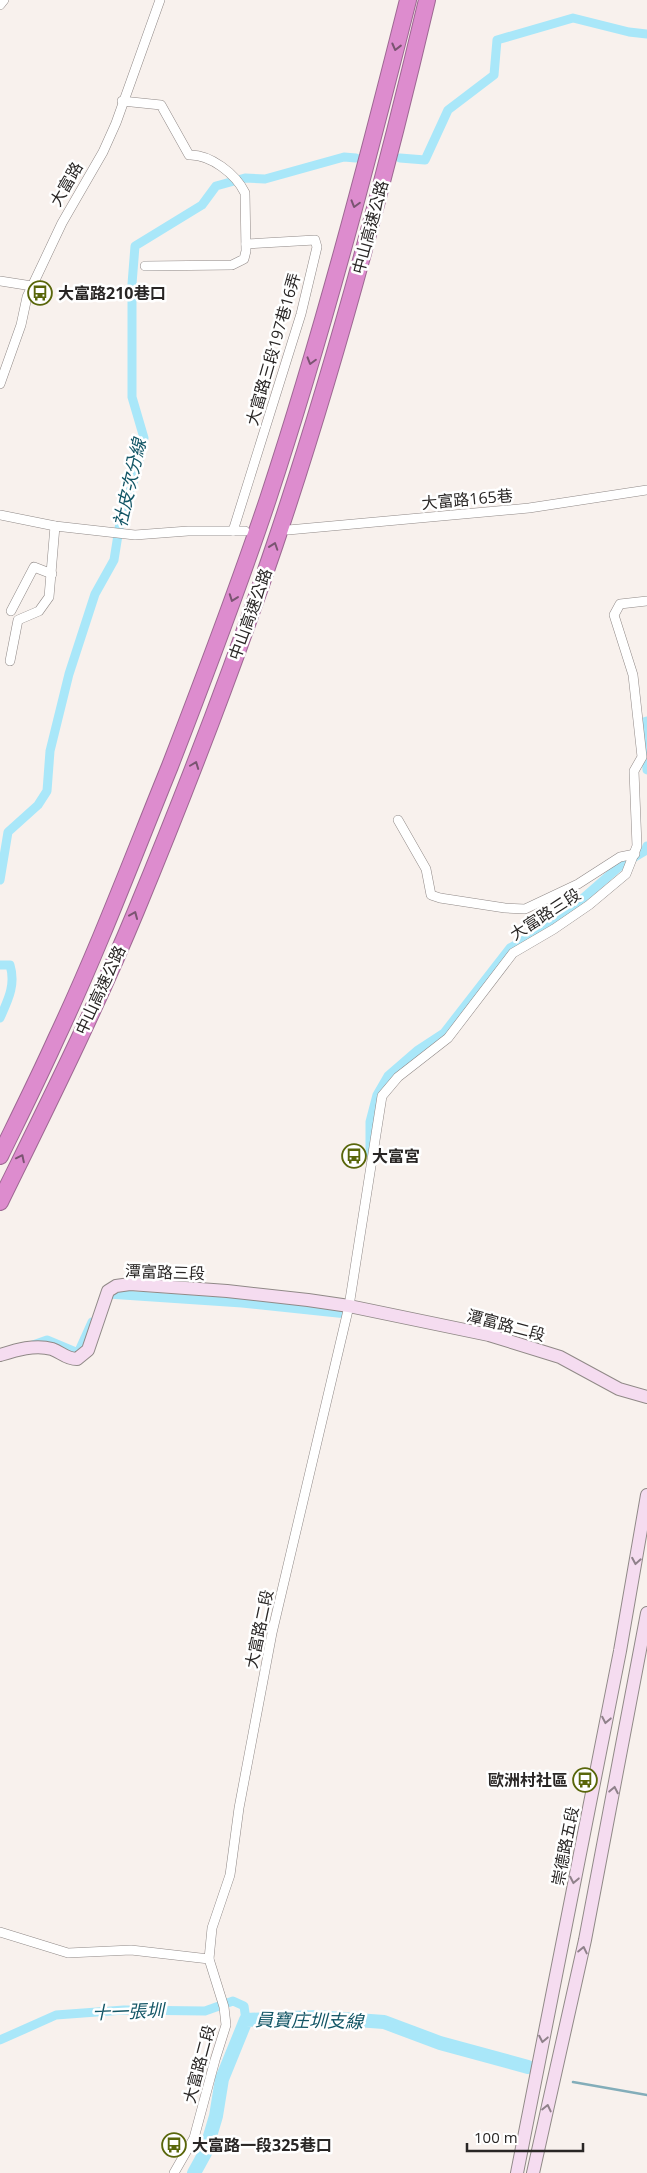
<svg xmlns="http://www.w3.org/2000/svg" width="647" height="2173" viewBox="0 0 647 2173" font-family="'Open Sans','Noto Sans TC',sans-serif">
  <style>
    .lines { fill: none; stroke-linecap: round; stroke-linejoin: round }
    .stream { stroke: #83adb9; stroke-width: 2.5 }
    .canal { stroke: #a9e7f9; stroke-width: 9 }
    .river { stroke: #a9e7f9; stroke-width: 14 }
    .street-casing { stroke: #908987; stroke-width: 10 }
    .secondary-casing { stroke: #908987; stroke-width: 14 }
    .highway-casing { stroke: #9e6893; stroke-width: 18 }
    .street { stroke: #fff; stroke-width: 9 }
    .secondary { stroke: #f5dcf0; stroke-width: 12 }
    .highway { stroke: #dd8cce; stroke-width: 16 }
    .oneway { stroke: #7a5471 }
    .oneway2 { stroke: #8f818a }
    .labels { text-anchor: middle; stroke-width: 5; stroke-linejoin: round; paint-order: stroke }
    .street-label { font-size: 16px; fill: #292625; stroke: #fff }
    .poi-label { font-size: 16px; font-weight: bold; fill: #292625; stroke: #fff; text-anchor: start }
    .water-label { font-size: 18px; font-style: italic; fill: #135666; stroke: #fff }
  </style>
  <rect width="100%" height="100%" fill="#f8f1ed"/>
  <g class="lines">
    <g class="stream">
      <path d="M 645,851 L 647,851"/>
      <path d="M 573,2082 L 647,2095"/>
    </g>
    <g class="canal">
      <path d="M 400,158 L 425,160 L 448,110 L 494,75 L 497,40 L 573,18 L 629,32 L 647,34"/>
      <path d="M 647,721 L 644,722 L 647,770"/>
      <path d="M 0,880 L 8,832 L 38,805 L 47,791 L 50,751 L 69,674 L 95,594 L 114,560 L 121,516 L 135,477 L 144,438 L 132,397 L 132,284 L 135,246 L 202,205 L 216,186 L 245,178 L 265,179 L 344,157 L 356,158"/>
      <path d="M 0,965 L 10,965 C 16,985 8,1000 0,1018"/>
      <path d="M 370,1153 L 370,1122 L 377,1095 L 388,1076 L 418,1050 L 444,1033 L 510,948 L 556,922 L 621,865 L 645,851 L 647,846"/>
      <path d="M 106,1298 L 108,1294 L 242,1303 L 347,1314 L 348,1309"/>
      <path d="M 33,1345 L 47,1340 L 78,1353 L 92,1322"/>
      <path d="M 0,2040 L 56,2015 L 124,2010 L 205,2011 L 233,2001 L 244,2006 L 246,2020"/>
    </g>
    <path class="river" d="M 194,2173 L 205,2153 L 216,2116 L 222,2079 L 246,2020 L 315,2017 L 384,2022 L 440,2043 L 528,2067"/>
    <g class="street-casing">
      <g id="street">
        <path d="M 0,5 L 4,0"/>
        <path d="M 122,101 L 161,105 L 189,155 C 210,154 236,174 245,193 L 246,251 L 244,259 L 232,265 L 145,266"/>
        <path d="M 0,281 L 32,286"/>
        <path d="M 0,384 L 21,325 L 27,297 L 62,223 L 103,152 L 116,123 L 160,0"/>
        <path d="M 0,515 L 55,526 L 135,535 L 188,531 L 245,531"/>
        <path d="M 288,530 L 529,508 L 647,490"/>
        <path d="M 233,531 L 301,314 L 317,247 L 315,240 L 246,244"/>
        <path d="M 11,611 L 34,567 L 52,574"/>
        <path d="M 10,661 L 18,620 L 39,611 L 49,597 L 55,526"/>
        <path d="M 398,820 L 426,869 L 431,895 L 440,898 L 505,908 L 525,909 L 578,884 L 620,857 L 635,854"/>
        <path d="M 0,1932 L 68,1953 L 131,1950 L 209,1959"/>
        <path d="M 174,2173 L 194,2138 L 215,2060 L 226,2025 L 224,2007 L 209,1959 L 212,1928 L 230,1875 L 239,1808 L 272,1633 L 349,1306 L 382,1096 L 398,1077 L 448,1038 L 513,953 L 554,929 L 589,905 L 626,874 L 637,846 L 634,771 L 642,757 L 633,675 L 614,615 L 620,604 L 647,601"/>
      </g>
    </g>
    <g class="secondary-casing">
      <g id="secondary">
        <path d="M 0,1355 C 16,1350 35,1344 52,1349 C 61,1352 66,1359 77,1359 L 88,1350 L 108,1291 L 116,1286 L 130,1284 L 227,1291 L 308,1300 L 349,1306 L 489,1335 L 560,1357 L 619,1389 L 647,1397"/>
        <path d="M 517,2173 L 620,1651 L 647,1495"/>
        <path d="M 533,2173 L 585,1940 L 647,1613"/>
      </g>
    </g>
    <g class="highway-casing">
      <g id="highway">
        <path d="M 0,1156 C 19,1117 38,1079 56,1039 C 98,950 133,857 170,766 C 204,678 238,589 268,499 C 322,335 366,167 408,0"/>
        <path d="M 0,1202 C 47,1106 95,1010 136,911 C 186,790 233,668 275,544 C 335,366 384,183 427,0"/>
      </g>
    </g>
    <use href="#street" class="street"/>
    <use href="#secondary" class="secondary"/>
    <use href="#highway" class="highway"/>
  </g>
  <defs><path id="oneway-chevron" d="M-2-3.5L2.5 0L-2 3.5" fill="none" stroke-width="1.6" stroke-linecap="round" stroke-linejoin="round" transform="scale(1.25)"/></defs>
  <g class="oneway">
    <use href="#oneway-chevron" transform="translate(396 47) rotate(104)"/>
    <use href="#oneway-chevron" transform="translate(355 204) rotate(106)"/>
    <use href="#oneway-chevron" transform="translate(311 361) rotate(106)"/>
    <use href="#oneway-chevron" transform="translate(274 546) rotate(-71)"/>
    <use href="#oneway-chevron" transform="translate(233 598) rotate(110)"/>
    <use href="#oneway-chevron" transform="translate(195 765) rotate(-69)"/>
    <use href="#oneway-chevron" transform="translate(134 915) rotate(-67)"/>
    <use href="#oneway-chevron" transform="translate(21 1158) rotate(-64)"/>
  </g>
  <g class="oneway2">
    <use href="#oneway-chevron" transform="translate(636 1561) rotate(100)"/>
    <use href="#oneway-chevron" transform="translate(606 1720) rotate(101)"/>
    <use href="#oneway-chevron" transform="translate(614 1790) rotate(-79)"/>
    <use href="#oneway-chevron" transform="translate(574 1880) rotate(101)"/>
    <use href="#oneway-chevron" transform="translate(583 1950) rotate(-78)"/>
    <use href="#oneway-chevron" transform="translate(543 2039) rotate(101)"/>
    <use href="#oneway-chevron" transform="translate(547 2108) rotate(-77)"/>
  </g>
  <defs>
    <g id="bus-ring" transform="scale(1.25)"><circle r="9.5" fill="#fff" stroke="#59660a" stroke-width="1.5"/><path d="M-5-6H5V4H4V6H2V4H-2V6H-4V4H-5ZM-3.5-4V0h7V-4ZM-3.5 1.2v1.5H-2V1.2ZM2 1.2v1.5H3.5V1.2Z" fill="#59660a"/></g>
  </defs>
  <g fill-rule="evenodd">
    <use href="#bus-ring" x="40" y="293"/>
    <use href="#bus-ring" x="354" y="1156"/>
    <use href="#bus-ring" x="585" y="1780"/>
    <use href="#bus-ring" x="174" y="2145"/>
  </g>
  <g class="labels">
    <g class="street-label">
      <text transform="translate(66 184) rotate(-60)" y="6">大富路</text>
      <text transform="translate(370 227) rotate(-75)" y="6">中山高速公路</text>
      <text transform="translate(273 349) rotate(-74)" y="6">大富路三段197巷16弄</text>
      <text transform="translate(467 499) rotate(-5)" y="6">大富路165巷</text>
      <text transform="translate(250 614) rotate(-70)" y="6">中山高速公路</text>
      <text transform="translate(545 914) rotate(-33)" y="6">大富路三段</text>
      <text transform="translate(100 990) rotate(-65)" y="6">中山高速公路</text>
      <text transform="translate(165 1272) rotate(2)" y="6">潭富路三段</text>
      <text transform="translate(506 1325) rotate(15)" y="6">潭富路二段</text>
      <text transform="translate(259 1629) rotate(-78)" y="6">大富路二段</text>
      <text transform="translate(565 1846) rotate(-79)" y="6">崇德路五段</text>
      <text transform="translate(199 2064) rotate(-75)" y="6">大富路二段</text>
    </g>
    <g class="poi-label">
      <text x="58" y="299">大富路210巷口</text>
      <text x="372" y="1162">大富宮</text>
      <text x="568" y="1786" text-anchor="end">歐洲村社區</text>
      <text x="192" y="2151">大富路一段325巷口</text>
    </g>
    <g class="water-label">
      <text transform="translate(130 483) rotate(-77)" y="6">社皮次分線</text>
      <text transform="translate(128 2012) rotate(-2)" y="6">十一張圳</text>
      <text transform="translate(309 2021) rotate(1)" y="6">員寶庄圳支線</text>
    </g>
  </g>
  <path d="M467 2143v8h116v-8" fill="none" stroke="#292625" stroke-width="2.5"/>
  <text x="474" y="2143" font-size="15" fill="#292625" stroke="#ffffff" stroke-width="4" paint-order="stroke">100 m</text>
</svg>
